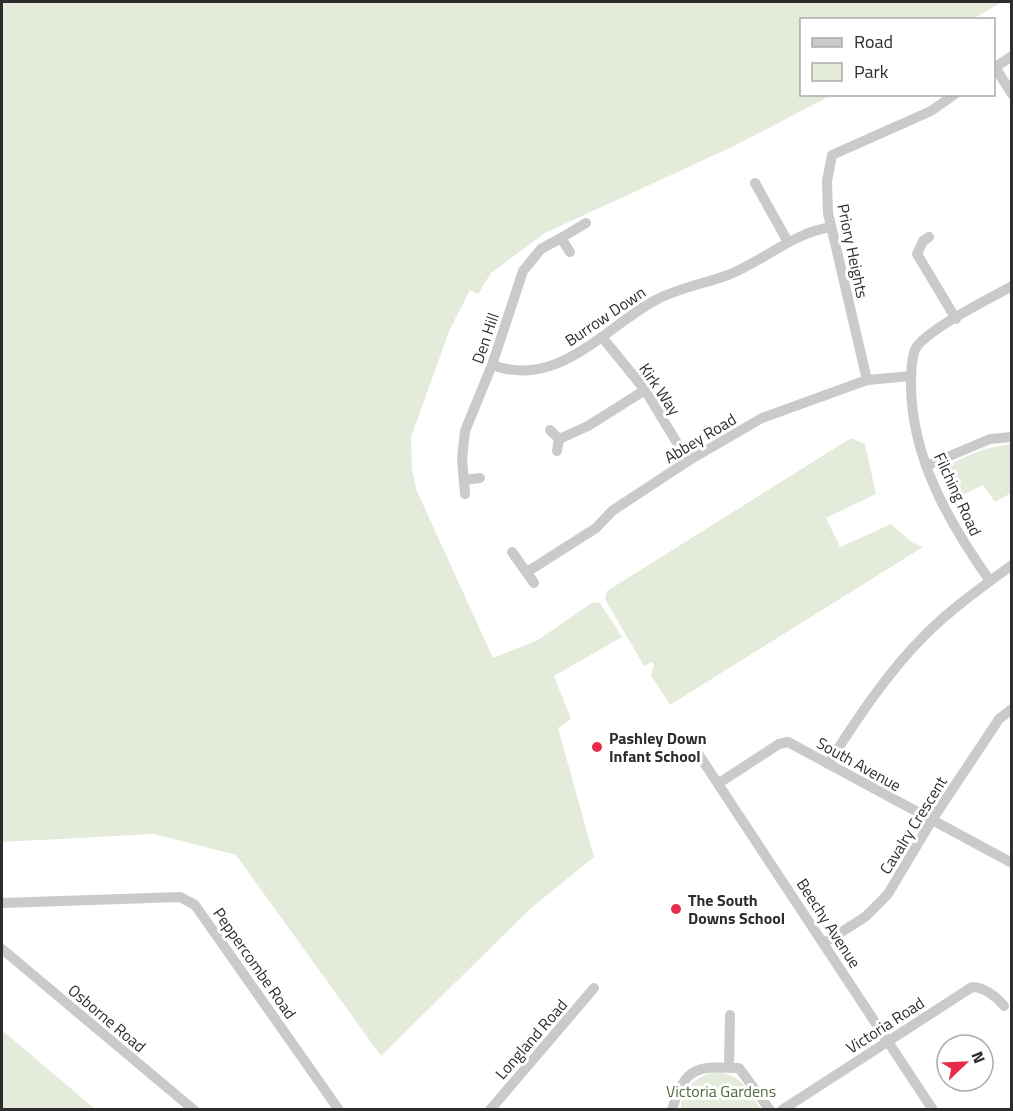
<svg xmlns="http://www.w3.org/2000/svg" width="1013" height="1111" viewBox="0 0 1013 1111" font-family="'Titillium Web',sans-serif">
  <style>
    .green { fill: #e5ebda }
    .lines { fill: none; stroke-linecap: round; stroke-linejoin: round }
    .street { stroke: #cacaca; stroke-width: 10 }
    .poi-dot { fill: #ea2a49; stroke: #fff; stroke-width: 2 }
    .labels { text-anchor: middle; stroke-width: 6; stroke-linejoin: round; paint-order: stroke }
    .street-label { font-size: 16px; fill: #2d2d2d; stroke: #fff }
    .poi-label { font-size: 16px; font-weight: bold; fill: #2d2d2d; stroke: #fff; text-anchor: start }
    .park-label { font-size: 16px; fill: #556a3a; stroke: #fff }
  </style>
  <rect width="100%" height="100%" fill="#fff"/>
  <g class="green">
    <path d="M 2,2 L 1002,2 L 973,19 L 802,20 L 802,94 L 832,95 L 732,147 L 545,233 L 491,273 L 478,294 L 470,290 L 450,329 L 411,437 L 412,469 L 416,489 L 493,658 L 538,640 L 593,602 L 600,603 L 622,637 L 554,676 L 571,719 L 558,728 L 594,857 L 530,909 L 381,1056 L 236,855 L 154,834 L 2,842 Z"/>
    <path d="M 851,438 L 865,444 L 876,494 L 826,518 L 840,547 L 891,524 L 913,543 L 923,547 L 670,705 L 651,675 L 654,666 L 652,662 L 644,666 L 605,599 L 607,591 Z"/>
    <path d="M 1011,444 L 1011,493 L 995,502 L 983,485 L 952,500 L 939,472 L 940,468 L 984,449 Z"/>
    <path d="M 4,1032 L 95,1109 L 2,1109 L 2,1036 Z"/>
    <path d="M 713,1072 C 741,1073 746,1088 761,1109 L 681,1110 C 681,1088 694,1079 713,1072 Z"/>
  </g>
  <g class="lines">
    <g class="street">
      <path d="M 995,67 L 1012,94"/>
      <path d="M 994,68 L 1012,56"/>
      <path d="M 755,183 L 788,242"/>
      <path d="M 929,237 L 923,241 L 917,254 L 956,319"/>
      <path d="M 561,238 L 586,223"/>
      <path d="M 602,337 L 645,390 L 688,461"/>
      <path d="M 492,365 C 558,389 603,329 654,301 C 677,288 704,284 728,275 C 764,261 792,233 831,227"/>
      <path d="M 867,380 L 828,213 L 827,181 L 832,155 L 931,111 L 955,94"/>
      <path d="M 550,430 L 559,439 L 588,426 L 645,390"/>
      <path d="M 557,451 L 559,439"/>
      <path d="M 926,466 L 990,439 L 1012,437"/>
      <path d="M 464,480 L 480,478"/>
      <path d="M 465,494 L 462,459 L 465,431 L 492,365 L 523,271 L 541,249 L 561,238 L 570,252"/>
      <path d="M 512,552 L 534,583"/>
      <path d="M 527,572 L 596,528 L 612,511 L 688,461 L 762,418 L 867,380 L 911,376"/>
      <path d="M 990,581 C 949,523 911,457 911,384 C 911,374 911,357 916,348 C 928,329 989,299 1012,286"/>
      <path d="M 699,755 L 933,1110"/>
      <path d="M 828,764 C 857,719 887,673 925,635 C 951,609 982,587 1012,565"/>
      <path d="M 719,783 L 779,744 L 788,742 L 1012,863"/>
      <path d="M 2,903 L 180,897 L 195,905 L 339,1110"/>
      <path d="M 824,943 L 865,917 L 888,894 L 932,820 L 999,719 L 1012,709"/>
      <path d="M 2,949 L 194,1110"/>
      <path d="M 729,1067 L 730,1015"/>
      <path d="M 490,1110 L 594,988"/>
      <path d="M 672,1110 C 685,1066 697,1066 739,1068 L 770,1110"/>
      <path d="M 782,1110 L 972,987 C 984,987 997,997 1004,1006"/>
    </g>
  </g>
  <g class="poi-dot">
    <circle cx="597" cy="747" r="6"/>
    <circle cx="676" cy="909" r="6"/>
  </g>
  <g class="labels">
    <g class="street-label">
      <text transform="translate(853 251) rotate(78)" y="6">Priory Heights</text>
      <text transform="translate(605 316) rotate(-34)" y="6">Burrow Down</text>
      <text transform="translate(485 338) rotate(-71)" y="6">Den Hill</text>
      <text transform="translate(660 389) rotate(56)" y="6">Kirk Way</text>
      <text transform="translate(700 438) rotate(-31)" y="6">Abbey Road</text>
      <text transform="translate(958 494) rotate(65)" y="6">Filching Road</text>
      <text transform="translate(859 764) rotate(29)" y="6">South Avenue</text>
      <text transform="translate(913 825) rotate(-58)" y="6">Cavalry Crescent</text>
      <text transform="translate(829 923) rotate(57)" y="6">Beechy Avenue</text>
      <text transform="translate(255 963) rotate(55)" y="6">Peppercombe Road</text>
      <text transform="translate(107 1018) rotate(40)" y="6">Osborne Road</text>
      <text transform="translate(885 1025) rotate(-33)" y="6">Victoria Road</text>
      <text transform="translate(531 1039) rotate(-49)" y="6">Longland Road</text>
    </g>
    <g class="poi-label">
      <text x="609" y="744">Pashley Down<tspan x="609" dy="18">Infant School</tspan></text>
      <text x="688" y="906">The South<tspan x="688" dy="18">Downs School</tspan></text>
    </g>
    <g class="park-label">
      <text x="721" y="1097">Victoria Gardens</text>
    </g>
  </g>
  <rect width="1013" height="1111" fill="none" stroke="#2d2d2d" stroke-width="6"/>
  <rect x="800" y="18" width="195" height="78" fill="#ffffff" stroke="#ababab" stroke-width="1.5"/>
  <rect x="812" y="38" width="30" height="9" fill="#cacaca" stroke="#ababab" stroke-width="1.5"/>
  <text x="854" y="48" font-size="18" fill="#2d2d2d">Road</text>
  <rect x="812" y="63" width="30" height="18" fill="#e5ebda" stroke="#ababab" stroke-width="1.5"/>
  <text x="854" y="78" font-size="18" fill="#2d2d2d">Park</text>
  <g transform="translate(965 1063) rotate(67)"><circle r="28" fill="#ffffff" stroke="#ababab" stroke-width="1.5"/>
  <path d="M0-4.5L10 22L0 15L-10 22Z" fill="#ea2a49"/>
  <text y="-9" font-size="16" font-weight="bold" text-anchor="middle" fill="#2d2d2d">N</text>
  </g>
</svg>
